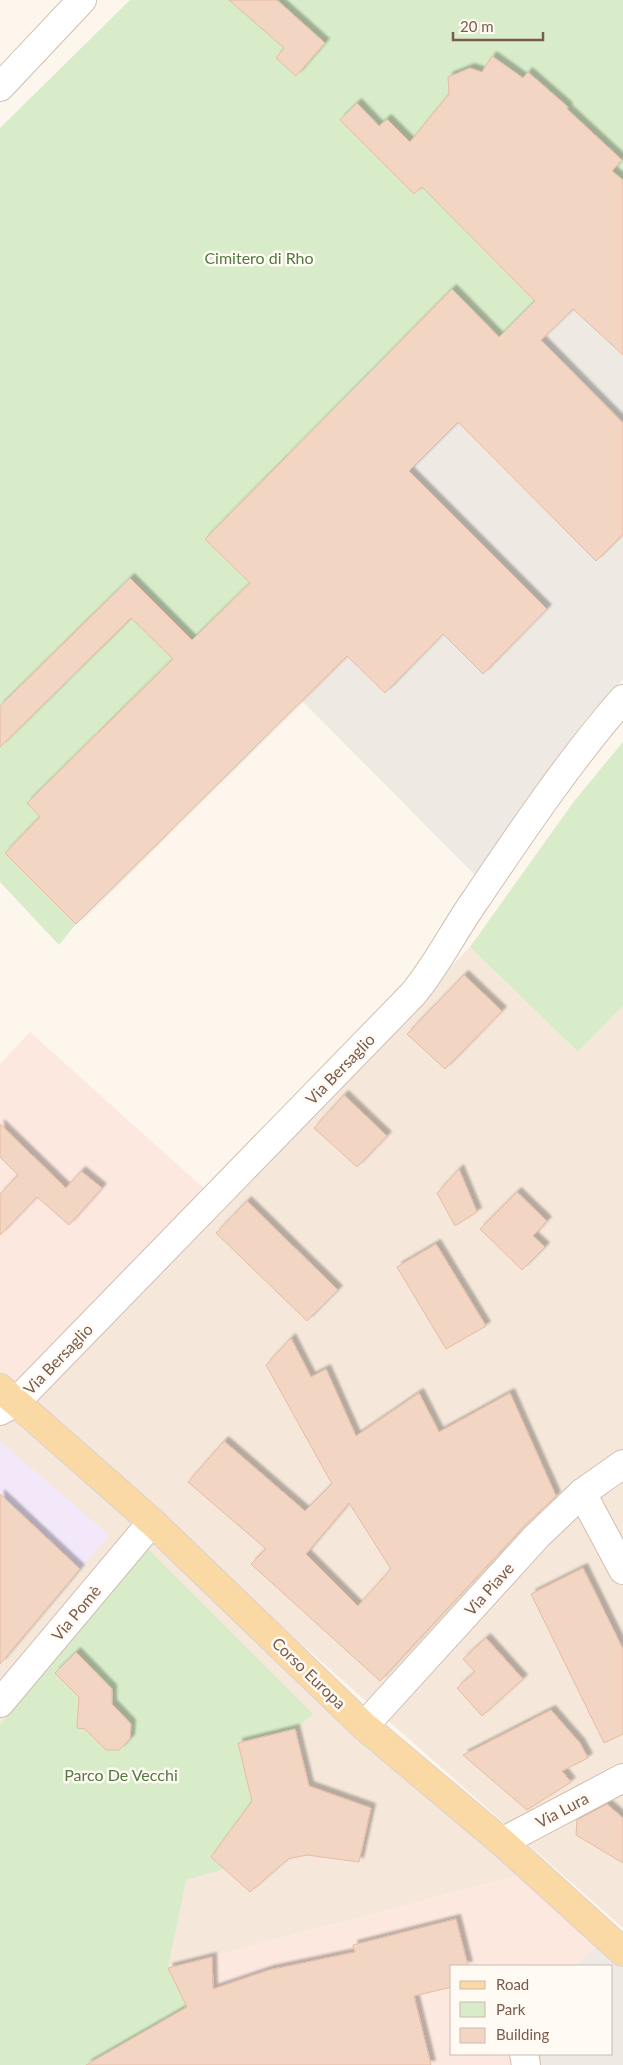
<svg xmlns="http://www.w3.org/2000/svg" width="623" height="2065" viewBox="0 0 623 2065" font-family="Lato,sans-serif">
  <style>
    .residential { fill: #f5e8da }
    .commercial { fill: #fde8e0 }
    .industrial { fill: #efe9e4 }
    .education { fill: #f3e8fa }
    .green { fill: #d8ecc9 }
    .building { fill: #f3d5c3; stroke: #e6bba3; fill-rule: evenodd; filter: url(#shadow) }
    .lines { fill: none; stroke-linecap: round; stroke-linejoin: round }
    .minor-casing { stroke: #d1beb0; stroke-width: 30 }
    .major-casing { stroke: #dad1cd; stroke-width: 30 }
    .minor { stroke: #fff; stroke-width: 28 }
    .major { stroke: #fbd9a5; stroke-width: 28 }
    .labels { text-anchor: middle; stroke-width: 5; stroke-linejoin: round; paint-order: stroke }
    .park-label { font-size: 16px; fill: #537a41; stroke: #fffaf3 }
    .street-label { font-size: 16px; fill: #7a5c4d; stroke: #fffaf3 }
  </style>
  <defs>
    <filter id="shadow"><feDropShadow dx="4.5" dy="-4.5" stdDeviation="1" flood-color="#0004"/></filter>
  </defs>
  <rect width="100%" height="100%" fill="#fdf6ec"/>
  <g class="residential">
    <path d="M 470,947 L 578,1052 L 623,1006 L 623,1928 L 26,1401 Z"/>
    <path d="M 0,1406 L 529,1873 L 168,1968 L 0,2065 Z"/>
  </g>
  <g class="commercial">
    <path d="M 30,1032 L 209,1193 L 16,1392 L 0,1377 L 0,1064 Z"/>
    <path d="M 529,1873 L 604,1941 L 573,1966 L 452,1966 L 452,2054 L 527,2054 L 529,2065 L 215,2065 L 168,1968 Z"/>
  </g>
  <g class="industrial">
    <path d="M 574,308 L 623,355 L 623,679 L 585,720 L 475,875 L 302,701 L 347,655 L 285,593 Z"/>
    <path d="M 604,1941 L 623,1959 L 623,2065 L 529,2065 L 527,2054 L 612,2054 L 612,1966 L 573,1966 Z"/>
  </g>
  <path class="education" d="M 0,1441 L 109,1535 L 0,1664 Z"/>
  <g class="green">
    <path d="M 130,0 L 623,0 L 623,355 L 574,308 L 285,593 L 347,656 L 76,924 L 59,945 L 0,882 L 0,128 Z"/>
    <path d="M 623,742 L 623,1006 L 578,1052 L 470,947 L 575,800 Z"/>
    <path d="M 147,1548 L 313,1714 L 295,1729 L 238,1743 L 252,1801 L 212,1857 L 224,1869 L 186,1880 L 168,1968 L 187,2007 L 86,2065 L 0,2065 L 0,1725 Z"/>
  </g>
  <g class="building">
    <path d="M 229,0 L 277,0 L 325,43 L 296,76 L 276,58 L 284,48 Z"/>
    <path d="M 492,56 L 523,78 L 528,72 L 568,107 L 567,109 L 622,160 L 612,171 L 623,180 L 623,355 L 573,309 L 541,340 L 623,423 L 623,534 L 596,561 L 458,422 L 409,471 L 547,609 L 483,674 L 443,634 L 385,693 L 347,656 L 76,924 L 5,853 L 40,817 L 27,803 L 173,659 L 131,618 L 0,747 L 0,706 L 130,578 L 192,640 L 250,583 L 205,539 L 452,289 L 499,337 L 535,301 L 422,187 L 414,194 L 340,120 L 357,103 L 379,126 L 387,119 L 410,142 L 449,94 L 448,77 L 470,68 L 482,72 Z"/>
    <path d="M 464,975 L 502,1011 L 445,1069 L 407,1034 Z"/>
    <path d="M 344,1095 L 387,1136 L 357,1167 L 314,1128 Z"/>
    <path d="M 0,1124 L 66,1188 L 81,1171 L 102,1188 L 69,1225 L 37,1197 L 0,1235 L 0,1194 L 18,1175 L 0,1157 Z"/>
    <path d="M 459,1169 L 477,1212 L 455,1226 L 437,1193 Z"/>
    <path d="M 517,1192 L 547,1221 L 533,1236 L 545,1247 L 522,1270 L 480,1229 Z"/>
    <path d="M 247,1201 L 338,1290 L 307,1321 L 216,1233 Z"/>
    <path d="M 436,1244 L 486,1326 L 446,1349 L 397,1267 Z"/>
    <path d="M 291,1338 L 311,1377 L 326,1369 L 356,1436 L 419,1393 L 439,1432 L 510,1393 L 556,1496 L 525,1525 L 380,1681 L 251,1564 L 266,1549 L 188,1482 L 224,1441 L 305,1511 L 332,1484 L 266,1365 ZM 349,1503 L 391,1569 L 358,1606 L 306,1554 Z"/>
    <path d="M 0,1494 L 80,1569 L 0,1664 Z"/>
    <path d="M 583,1568 L 623,1649 L 623,1734 L 604,1743 L 531,1594 Z"/>
    <path d="M 486,1638 L 523,1679 L 482,1716 L 457,1688 L 475,1672 L 463,1659 Z"/>
    <path d="M 76,1652 L 112,1689 L 112,1704 L 131,1724 L 130,1739 L 119,1750 L 106,1750 L 85,1729 L 77,1728 L 79,1697 L 55,1673 Z"/>
    <path d="M 551,1710 L 580,1743 L 588,1758 L 562,1771 L 571,1782 L 527,1810 L 463,1755 Z"/>
    <path d="M 295,1729 L 309,1786 L 371,1808 L 359,1862 L 307,1855 L 288,1859 L 250,1892 L 211,1857 L 252,1801 L 238,1743 Z"/>
    <path d="M 607,1804 L 623,1818 L 623,1863 L 576,1835 L 577,1820 Z"/>
    <path d="M 456,1919 L 468,1966 L 452,1966 L 452,1987 L 414,1996 L 431,2065 L 86,2065 L 187,2007 L 168,1968 L 212,1957 L 213,1989 L 269,1970 L 355,1952 L 353,1945 Z"/>
  </g>
  <g class="lines">
    <g class="minor-casing">
      <g id="minor">
        <path d="M 0,87 L 82,0"/>
        <path d="M 0,1411 L 15,1403 L 413,994 C 438,964 454,930 476,899 C 522,831 569,761 623,699"/>
        <path d="M 582,1493 L 623,1570"/>
        <path d="M 0,1703 L 152,1522"/>
        <path d="M 364,1726 L 537,1536 L 582,1493 L 623,1464"/>
        <path d="M 502,1842 L 623,1778"/>
        <path d="M 524,2054 L 526,2065"/>
      </g>
    </g>
    <g class="major-casing">
      <path id="major" d="M 0,1388 L 152,1522 L 364,1726 L 502,1842 L 623,1952"/>
    </g>
    <use href="#minor" class="minor"/>
    <use href="#major" class="major"/>
  </g>
  <g class="labels">
    <g class="park-label">
      <text x="259" y="264">Cimitero di Rho</text>
      <text x="121" y="1781">Parco De Vecchi</text>
    </g>
    <g class="street-label">
      <text transform="translate(340 1069) rotate(-46)" y="6">Via Bersaglio</text>
      <text transform="translate(58 1359) rotate(-46)" y="6">Via Bersaglio</text>
      <text transform="translate(489 1589) rotate(-48)" y="6">Via Piave</text>
      <text transform="translate(76 1613) rotate(-50)" y="6">Via Pomè</text>
      <text transform="translate(309 1673) rotate(44)" y="6">Corso Europa</text>
      <text transform="translate(562 1810) rotate(-28)" y="6">Via Lura</text>
    </g>
  </g>
  <rect x="450" y="1965" width="162" height="90" fill="#fffaf3" stroke="#cabbb1"/>
  <rect x="460" y="1981" width="25" height="8" fill="#fbd9a5" stroke="#cabbb1"/>
  <text x="496" y="1990" font-size="15" fill="#7a5c4d">Road</text>
  <rect x="460" y="2002" width="25" height="15" fill="#d8ecc9" stroke="#cabbb1"/>
  <text x="496" y="2015" font-size="15" fill="#7a5c4d">Park</text>
  <rect x="460" y="2028" width="25" height="15" fill="#f3d5c3" stroke="#cabbb1"/>
  <text x="496" y="2040" font-size="15" fill="#7a5c4d">Building</text>
  <path d="M453 32v8h90v-8" fill="none" stroke="#7a5c4d" stroke-width="2.5"/>
  <text x="460" y="32" font-size="15" fill="#7a5c4d" stroke="#fffaf3" stroke-width="4" paint-order="stroke">20 m</text>
</svg>
